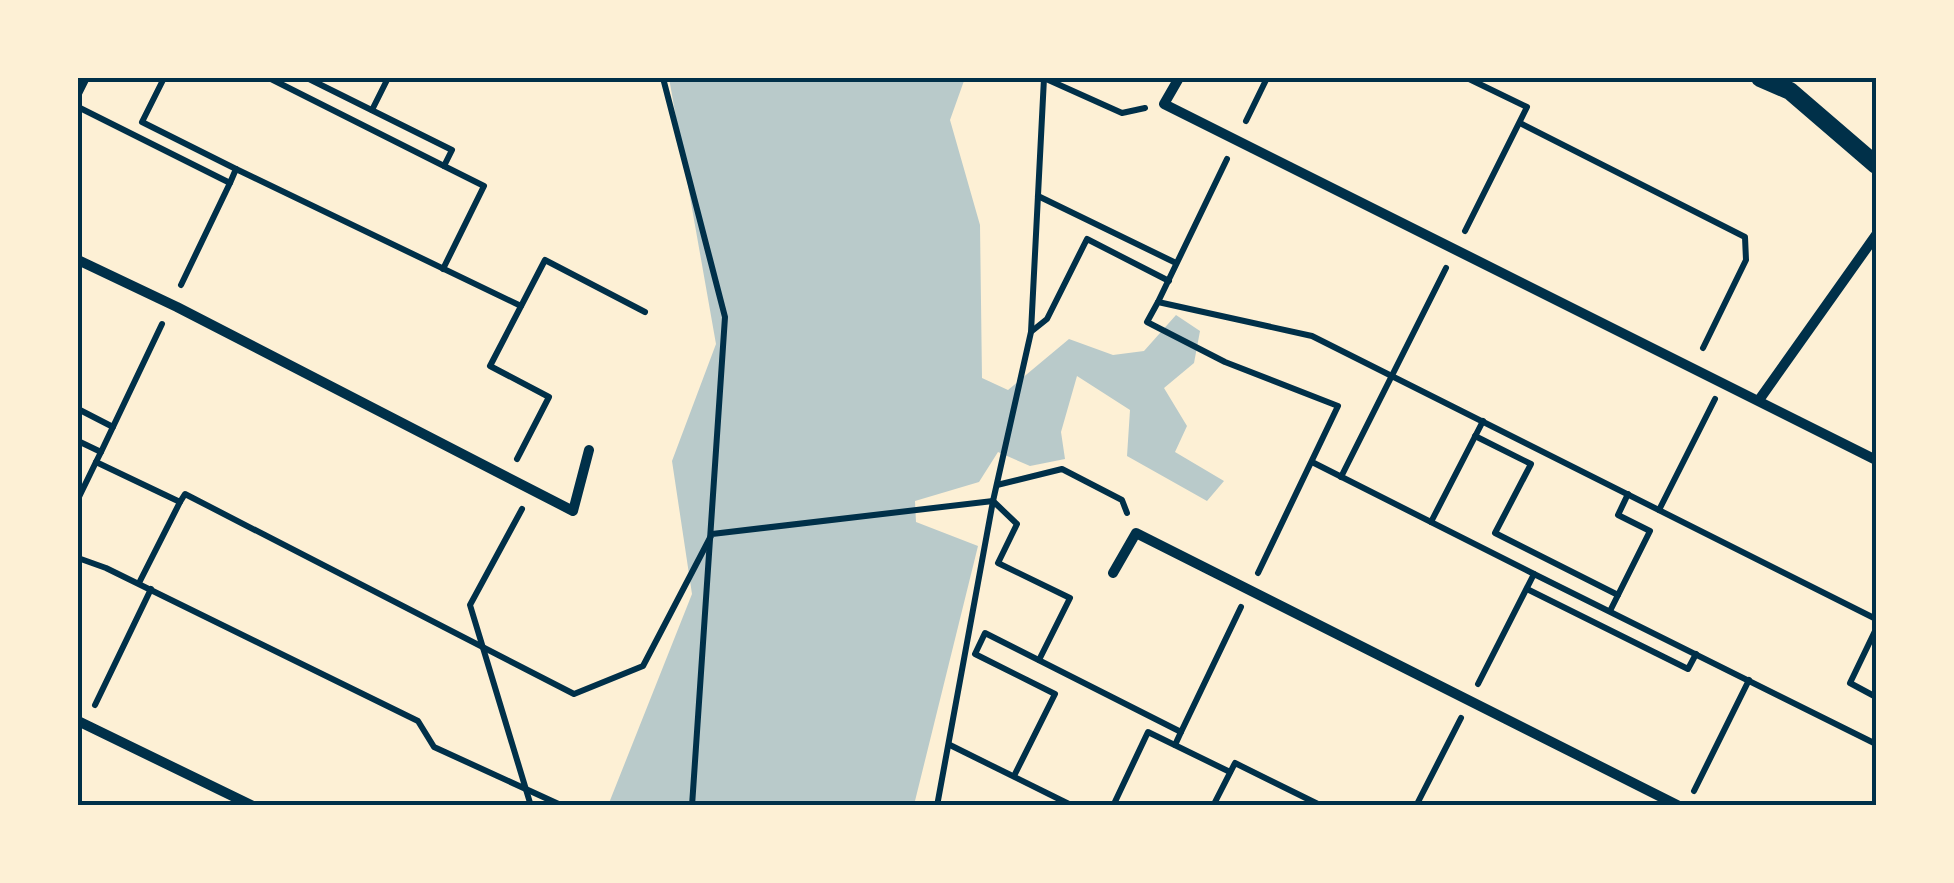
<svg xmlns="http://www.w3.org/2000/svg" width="1954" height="883" viewBox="0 0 1954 883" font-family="'DM Sans',sans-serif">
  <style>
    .green { fill: #b9caca }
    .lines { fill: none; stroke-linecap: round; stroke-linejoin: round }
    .path { stroke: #003049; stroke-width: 6 }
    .minor { stroke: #003049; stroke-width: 10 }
    .tertiary { stroke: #003049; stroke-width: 18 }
    .neatline { fill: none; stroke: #003049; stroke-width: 4 }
  </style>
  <rect width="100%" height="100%" fill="#fdf0d5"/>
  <path class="green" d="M 669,78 L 965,78 L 950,120 L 980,225 L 982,378 L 1008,390 L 1069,339 L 1113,355 L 1144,351 L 1176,315 L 1200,331 L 1194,363 L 1164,388 L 1187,426 L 1175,452 L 1224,481 L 1207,501 L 1127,456 L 1130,410 L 1077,376 L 1061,432 L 1065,459 L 1030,466 L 998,452 L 979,482 L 915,501 L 916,522 L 978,546 L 914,805 L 613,806 L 609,803 L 692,594 L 672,461 L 716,344 Z"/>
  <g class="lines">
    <g class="path">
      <path d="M 164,78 L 142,122 L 236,169"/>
      <path d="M 269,78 L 444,166"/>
      <path d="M 307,78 L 452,150 L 444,166 L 484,186 L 443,269"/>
      <path d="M 663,78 L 725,317 L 692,806"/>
      <path d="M 1044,78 L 1122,113 L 1145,108"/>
      <path d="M 78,96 L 87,78"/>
      <path d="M 78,107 L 230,183 L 236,169 L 521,306"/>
      <path d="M 372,110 L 388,78"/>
      <path d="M 1246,121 L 1267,78"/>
      <path d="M 1520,123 L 1745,237 L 1746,260 L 1703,348"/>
      <path d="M 1038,196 L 1176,263"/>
      <path d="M 1465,231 L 1527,107 L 1467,78"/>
      <path d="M 181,285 L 230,183"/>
      <path d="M 1158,302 L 1227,159"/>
      <path d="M 1032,331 L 1047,319 L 1087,239 L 1169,281"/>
      <path d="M 78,409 L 113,427"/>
      <path d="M 1475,436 L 1531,464 L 1495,533 L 1618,595"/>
      <path d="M 78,441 L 101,452 L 96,462 L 180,502 L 185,494 L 574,694 L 643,666 L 712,534 L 993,501 L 1017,524 L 998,563 L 1070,598 L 1039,660"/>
      <path d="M 101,452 L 162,324"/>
      <path d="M 517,459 L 549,397 L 490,366 L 545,260 L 645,312"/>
      <path d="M 1312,462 L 1534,574"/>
      <path d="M 1341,477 L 1446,268"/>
      <path d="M 997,485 L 1062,469 L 1122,500 L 1127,513"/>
      <path d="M 78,499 L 96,462"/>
      <path d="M 522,509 L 470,605 L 531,806"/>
      <path d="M 1659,510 L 1715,399"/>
      <path d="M 1431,522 L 1483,421"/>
      <path d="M 78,558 L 106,568 L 418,721 L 434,747 L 563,806"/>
      <path d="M 1258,573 L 1338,406 L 1225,362 L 1147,322 L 1158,302 L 1312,336 L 1876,619"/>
      <path d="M 139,583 L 180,502"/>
      <path d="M 1527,589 L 1688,669 L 1696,654"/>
      <path d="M 1610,611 L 1650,531 L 1618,515 L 1628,494"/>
      <path d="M 1876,629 L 1850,683 L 1876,697"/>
      <path d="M 1478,684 L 1534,574 L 1876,744"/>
      <path d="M 95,705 L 151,589"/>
      <path d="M 1181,732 L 1241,607"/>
      <path d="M 950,745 L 1073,806"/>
      <path d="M 1014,776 L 1055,694 L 975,654 L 985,633 L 1181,732 L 1175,745"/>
      <path d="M 1694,791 L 1749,680"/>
      <path d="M 937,806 L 993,501 L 1031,332 L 1044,78"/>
      <path d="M 1113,806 L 1148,732 L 1230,772"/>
      <path d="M 1213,806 L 1235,763 L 1322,806"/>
      <path d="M 1416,806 L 1461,718"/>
    </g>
    <g class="minor">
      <path d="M 1179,78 L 1164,104 L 1876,460"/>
      <path d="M 78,260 L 177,307 L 573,511 L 589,450"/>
      <path d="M 1759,400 L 1876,235"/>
      <path d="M 1113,573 L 1136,533 L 1679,806"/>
      <path d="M 78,721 L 253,806"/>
    </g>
    <path class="tertiary" d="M 1760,78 L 1790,91 L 1876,165"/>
  </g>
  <rect width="1954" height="883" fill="none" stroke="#fdf0d5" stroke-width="160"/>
  <rect x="80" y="80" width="1794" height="723" class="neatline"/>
</svg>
